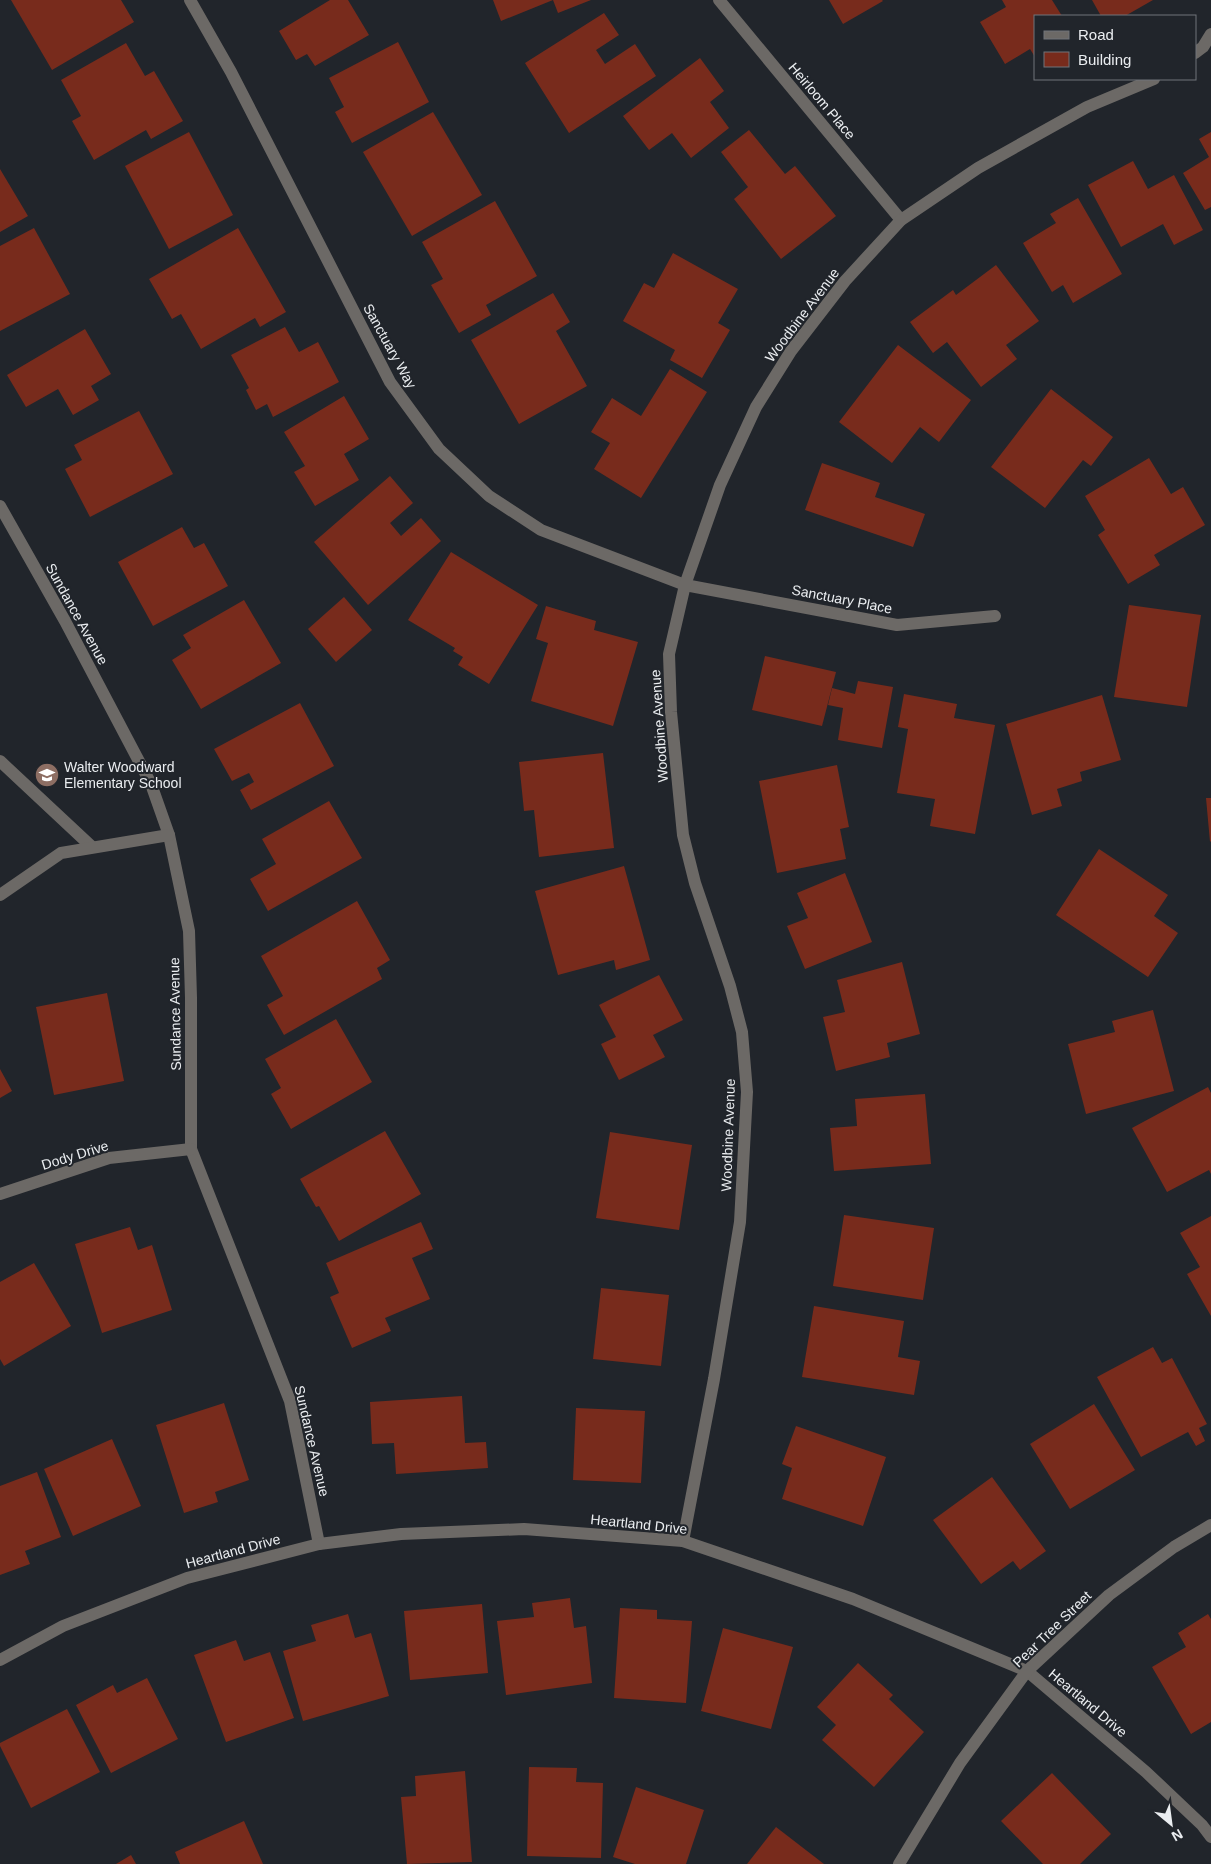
<svg xmlns="http://www.w3.org/2000/svg" width="1211" height="1864" viewBox="0 0 1211 1864" font-family="Arial,sans-serif">
  <style>
    .building { fill: #782b1c }
    .lines { fill: none; stroke-linecap: round; stroke-linejoin: round }
    .minor { stroke: #6c6966; stroke-width: 12 }
    .labels { text-anchor: middle; stroke-width: 4; stroke-linejoin: round; paint-order: stroke }
    .street-label { font-size: 14px; fill: #eaedf0; stroke: #21252b }
    .poi-label { font-size: 14px; fill: #eaedf0; stroke: #21252b; text-anchor: start }
  </style>
  <rect width="100%" height="100%" fill="#21252b"/>
  <g class="building">
    <path d="M 11,0 L 121,0 L 134,22 L 52,70 Z"/>
    <path d="M 330,0 L 348,0 L 369,35 L 315,66 L 307,54 L 296,60 L 279,31 Z"/>
    <path d="M 493,0 L 591,0 L 558,13 L 553,0 L 501,21 Z"/>
    <path d="M 829,0 L 882,0 L 883,1 L 843,24 Z"/>
    <path d="M 1002,0 L 1052,0 L 1062,16 L 1035,16 L 1035,57 L 1030,49 L 1005,64 L 980,22 L 1006,7 Z"/>
    <path d="M 1092,0 L 1153,0 L 1125,16 L 1101,16 Z"/>
    <path d="M 604,13 L 619,35 L 596,50 L 605,64 L 635,44 L 656,76 L 569,133 L 525,63 Z"/>
    <path d="M 398,42 L 429,102 L 352,143 L 335,112 L 344,107 L 329,78 Z"/>
    <path d="M 126,43 L 145,76 L 154,71 L 183,121 L 151,139 L 146,130 L 94,160 L 72,121 L 81,116 L 61,80 Z"/>
    <path d="M 700,58 L 724,91 L 710,102 L 729,128 L 691,158 L 672,133 L 649,150 L 623,116 Z"/>
    <path d="M 433,112 L 482,195 L 412,236 L 363,152 Z"/>
    <path d="M 749,130 L 785,174 L 795,166 L 836,216 L 781,259 L 734,199 L 748,187 L 721,152 Z"/>
    <path d="M 189,132 L 233,215 L 169,249 L 125,166 Z"/>
    <path d="M 1211,132 L 1211,207 L 1205,210 L 1183,173 L 1209,157 L 1199,139 Z"/>
    <path d="M 1133,161 L 1148,189 L 1174,175 L 1203,230 L 1174,245 L 1163,224 L 1121,247 L 1088,185 Z"/>
    <path d="M 0,169 L 28,216 L 0,232 Z"/>
    <path d="M 1078,198 L 1122,274 L 1073,303 L 1063,285 L 1052,292 L 1023,243 L 1056,223 L 1050,214 Z"/>
    <path d="M 495,201 L 537,276 L 486,305 L 491,315 L 459,333 L 431,285 L 443,279 L 422,242 Z"/>
    <path d="M 34,228 L 70,294 L 0,331 L 0,246 Z"/>
    <path d="M 238,228 L 286,312 L 260,327 L 255,318 L 201,349 L 181,314 L 172,319 L 149,279 Z"/>
    <path d="M 673,253 L 738,289 L 718,323 L 730,330 L 702,378 L 670,360 L 675,350 L 623,321 L 644,283 L 654,288 Z"/>
    <path d="M 996,265 L 1039,321 L 1006,345 L 1017,359 L 981,387 L 947,342 L 933,353 L 910,322 L 953,290 L 956,295 Z"/>
    <path d="M 553,293 L 570,322 L 556,331 L 587,386 L 519,424 L 471,340 Z"/>
    <path d="M 285,327 L 299,352 L 318,342 L 339,382 L 273,417 L 267,404 L 256,410 L 246,390 L 249,388 L 231,355 Z"/>
    <path d="M 85,329 L 111,374 L 91,386 L 99,400 L 73,415 L 58,389 L 26,407 L 7,375 Z"/>
    <path d="M 898,345 L 971,400 L 939,442 L 920,427 L 892,463 L 839,422 Z"/>
    <path d="M 670,369 L 707,392 L 641,498 L 594,469 L 610,443 L 591,432 L 612,398 L 641,416 Z"/>
    <path d="M 1051,389 L 1113,437 L 1091,466 L 1083,460 L 1045,508 L 991,467 Z"/>
    <path d="M 344,396 L 369,439 L 344,454 L 359,480 L 315,506 L 294,472 L 305,466 L 284,432 Z"/>
    <path d="M 139,411 L 173,474 L 90,517 L 65,469 L 82,460 L 74,445 Z"/>
    <path d="M 1149,458 L 1171,494 L 1183,487 L 1205,525 L 1154,555 L 1160,565 L 1128,584 L 1098,535 L 1105,530 L 1085,496 Z"/>
    <path d="M 822,463 L 880,483 L 875,497 L 925,514 L 913,547 L 805,510 Z"/>
    <path d="M 390,476 L 413,503 L 390,523 L 401,536 L 421,518 L 441,541 L 368,605 L 314,542 Z"/>
    <path d="M 182,527 L 194,548 L 204,543 L 228,586 L 153,626 L 118,562 Z"/>
    <path d="M 451,552 L 538,605 L 489,684 L 458,665 L 463,657 L 453,651 L 455,648 L 408,620 Z"/>
    <path d="M 344,597 L 372,630 L 336,662 L 308,629 Z"/>
    <path d="M 244,600 L 281,663 L 201,709 L 172,660 L 191,648 L 183,635 Z"/>
    <path d="M 1129,605 L 1201,615 L 1187,707 L 1114,697 Z"/>
    <path d="M 546,606 L 596,621 L 594,630 L 638,642 L 613,726 L 531,701 L 548,643 L 536,639 Z"/>
    <path d="M 765,656 L 836,672 L 822,726 L 752,710 Z"/>
    <path d="M 858,681 L 893,687 L 882,748 L 838,740 L 843,708 L 828,705 L 832,688 L 855,694 Z"/>
    <path d="M 904,694 L 957,704 L 954,718 L 995,725 L 975,834 L 930,826 L 935,799 L 897,793 L 908,729 L 898,727 Z"/>
    <path d="M 1102,695 L 1121,760 L 1080,772 L 1082,781 L 1057,789 L 1062,806 L 1032,815 L 1006,724 Z"/>
    <path d="M 300,703 L 334,766 L 251,810 L 240,790 L 254,782 L 249,773 L 232,781 L 214,749 Z"/>
    <path d="M 603,753 L 614,848 L 539,857 L 534,810 L 524,811 L 519,762 Z"/>
    <path d="M 837,765 L 849,827 L 840,829 L 846,859 L 777,873 L 759,781 Z"/>
    <path d="M 1206,798 L 1211,798 L 1211,841 L 1210,842 Z"/>
    <path d="M 329,801 L 362,858 L 268,911 L 250,879 L 276,864 L 262,839 Z"/>
    <path d="M 1099,849 L 1168,895 L 1154,916 L 1178,933 L 1148,977 L 1056,915 Z"/>
    <path d="M 624,866 L 650,960 L 616,970 L 614,960 L 558,975 L 535,891 Z"/>
    <path d="M 845,873 L 872,942 L 805,969 L 787,926 L 808,918 L 797,893 Z"/>
    <path d="M 357,901 L 390,960 L 377,968 L 382,979 L 284,1035 L 267,1005 L 283,996 L 261,956 Z"/>
    <path d="M 902,962 L 920,1034 L 887,1043 L 890,1057 L 836,1071 L 823,1017 L 845,1012 L 837,980 Z"/>
    <path d="M 659,975 L 683,1020 L 653,1035 L 665,1057 L 619,1080 L 601,1044 L 616,1037 L 599,1005 Z"/>
    <path d="M 107,993 L 124,1081 L 54,1095 L 36,1007 Z"/>
    <path d="M 1153,1010 L 1174,1091 L 1086,1114 L 1068,1044 L 1115,1032 L 1112,1021 Z"/>
    <path d="M 336,1019 L 372,1082 L 291,1129 L 271,1094 L 281,1088 L 265,1059 Z"/>
    <path d="M 0,1069 L 12,1091 L 0,1098 Z"/>
    <path d="M 1208,1087 L 1211,1093 L 1211,1174 L 1209,1170 L 1167,1192 L 1132,1128 Z"/>
    <path d="M 925,1094 L 931,1164 L 834,1171 L 830,1128 L 857,1126 L 855,1099 Z"/>
    <path d="M 385,1131 L 421,1194 L 339,1241 L 319,1206 L 316,1207 L 300,1179 Z"/>
    <path d="M 610,1132 L 692,1145 L 679,1230 L 596,1218 Z"/>
    <path d="M 844,1215 L 934,1228 L 923,1300 L 833,1286 Z"/>
    <path d="M 1211,1216 L 1211,1316 L 1187,1274 L 1200,1267 L 1180,1233 Z"/>
    <path d="M 421,1222 L 433,1249 L 412,1258 L 430,1299 L 385,1318 L 391,1331 L 352,1348 L 330,1297 L 339,1293 L 326,1263 Z"/>
    <path d="M 130,1227 L 138,1250 L 152,1245 L 172,1310 L 102,1333 L 75,1244 Z"/>
    <path d="M 34,1263 L 71,1326 L 4,1366 L 0,1359 L 0,1282 Z"/>
    <path d="M 601,1288 L 669,1295 L 661,1366 L 593,1359 Z"/>
    <path d="M 814,1306 L 904,1321 L 898,1357 L 920,1361 L 914,1395 L 802,1377 Z"/>
    <path d="M 1153,1347 L 1162,1363 L 1172,1358 L 1207,1424 L 1199,1428 L 1205,1441 L 1196,1446 L 1188,1432 L 1141,1457 L 1097,1377 Z"/>
    <path d="M 462,1396 L 465,1443 L 486,1442 L 488,1468 L 396,1474 L 394,1443 L 372,1444 L 370,1402 Z"/>
    <path d="M 224,1403 L 249,1480 L 215,1492 L 218,1502 L 184,1513 L 156,1425 Z"/>
    <path d="M 1094,1404 L 1135,1470 L 1070,1509 L 1030,1444 Z"/>
    <path d="M 576,1408 L 645,1411 L 641,1483 L 573,1480 Z"/>
    <path d="M 796,1426 L 886,1457 L 863,1526 L 782,1499 L 792,1468 L 782,1464 Z"/>
    <path d="M 112,1439 L 141,1506 L 73,1536 L 44,1469 Z"/>
    <path d="M 37,1472 L 61,1537 L 25,1551 L 30,1564 L 0,1575 L 0,1486 Z"/>
    <path d="M 992,1477 L 1046,1551 L 1020,1570 L 1013,1561 L 981,1584 L 933,1520 Z"/>
    <path d="M 570,1598 L 574,1628 L 586,1626 L 592,1683 L 506,1695 L 497,1621 L 534,1617 L 532,1603 Z"/>
    <path d="M 482,1604 L 488,1673 L 410,1680 L 404,1611 Z"/>
    <path d="M 620,1608 L 657,1610 L 657,1619 L 692,1621 L 686,1703 L 614,1698 Z"/>
    <path d="M 348,1614 L 355,1638 L 371,1633 L 389,1696 L 303,1721 L 283,1651 L 316,1641 L 311,1625 Z"/>
    <path d="M 1208,1614 L 1211,1619 L 1211,1722 L 1191,1734 L 1152,1667 L 1186,1647 L 1178,1633 Z"/>
    <path d="M 723,1628 L 793,1647 L 771,1729 L 701,1711 Z"/>
    <path d="M 236,1640 L 244,1661 L 270,1652 L 294,1718 L 226,1742 L 194,1655 Z"/>
    <path d="M 858,1663 L 893,1695 L 889,1699 L 924,1732 L 874,1787 L 822,1740 L 836,1725 L 817,1707 Z"/>
    <path d="M 147,1678 L 178,1739 L 111,1773 L 76,1705 L 113,1685 L 117,1693 Z"/>
    <path d="M 67,1709 L 100,1772 L 31,1808 L 0,1746 L 0,1743 Z"/>
    <path d="M 529,1767 L 577,1768 L 576,1782 L 603,1783 L 601,1858 L 527,1856 Z"/>
    <path d="M 465,1771 L 472,1862 L 407,1864 L 401,1797 L 416,1796 L 415,1776 Z"/>
    <path d="M 1052,1773 L 1111,1834 L 1080,1864 L 1043,1864 L 1001,1821 Z"/>
    <path d="M 636,1787 L 704,1810 L 686,1864 L 635,1864 L 613,1857 Z"/>
    <path d="M 244,1821 L 263,1864 L 180,1864 L 175,1852 Z"/>
    <path d="M 776,1827 L 824,1864 L 747,1864 Z"/>
    <path d="M 131,1855 L 136,1864 L 116,1864 Z"/>
  </g>
  <g class="lines">
    <g class="minor">
      <path d="M 190,0 L 231,72 L 390,382 L 439,449 L 489,496 L 541,530 L 685,585 L 897,625 L 995,616"/>
      <path d="M 719,0 L 901,220"/>
      <path d="M 1195,53 L 1203,47 L 1211,34"/>
      <path d="M 0,506 L 65,621 L 151,784 L 169,835 L 189,931 L 191,998 L 191,1149 L 290,1401 L 319,1544"/>
      <path d="M 0,761 L 92,847"/>
      <path d="M 0,895 L 61,853 L 169,835"/>
      <path d="M 0,1194 L 109,1158 L 191,1149"/>
      <path d="M 683,1541 L 714,1379 L 740,1222 L 747,1092 L 742,1032 L 730,986 L 695,883 L 683,835 L 671,712 L 669,654 L 685,585 L 720,485 L 756,407 L 791,351 L 845,281 L 901,220 L 978,168 L 1087,107 L 1154,79"/>
      <path d="M 0,1660 L 63,1626 L 187,1578 L 319,1544 L 401,1534 L 524,1529 L 683,1541 L 853,1599 L 1027,1671 L 1146,1772 L 1202,1825 L 1211,1837"/>
      <path d="M 899,1864 L 960,1763 L 1027,1671 L 1109,1595 L 1174,1547 L 1211,1525"/>
    </g>
  </g>
  <defs>
    <g id="school-disc" transform="scale(1.25)"><circle r="9.5" fill="#8d6e63" stroke="#21252b"/><path d="M0-5L7-2L0 1L-7-2ZM-4 1L0 2.5L4 1V4Q0 6-4 4Z" fill="#fff"/></g>
  </defs>
  <g fill-rule="evenodd">
    <use href="#school-disc" x="47" y="775"/>
  </g>
  <g class="labels">
    <g class="street-label">
      <text transform="translate(822 101) rotate(50)" y="5">Heirloom Place</text>
      <text transform="translate(802 315) rotate(-53)" y="5">Woodbine Avenue</text>
      <text transform="translate(390 346) rotate(61)" y="5">Sanctuary Way</text>
      <text transform="translate(842 599) rotate(11)" y="5">Sanctuary Place</text>
      <text transform="translate(77 614) rotate(61)" y="5">Sundance Avenue</text>
      <text transform="translate(659 726) rotate(-94)" y="5">Woodbine Avenue</text>
      <text transform="translate(175 1014) rotate(-91)" y="5">Sundance Avenue</text>
      <text transform="translate(728 1135) rotate(-88)" y="5">Woodbine Avenue</text>
      <text transform="translate(75 1155) rotate(-17)" y="5">Dody Drive</text>
      <text transform="translate(312 1441) rotate(77)" y="5">Sundance Avenue</text>
      <text transform="translate(639 1524) rotate(6)" y="5">Heartland Drive</text>
      <text transform="translate(233 1551) rotate(-15)" y="5">Heartland Drive</text>
      <text transform="translate(1052 1629) rotate(-44)" y="5">Pear Tree Street</text>
      <text transform="translate(1088 1703) rotate(40)" y="5">Heartland Drive</text>
    </g>
    <g class="poi-label">
      <text x="64" y="772">Walter Woodward<tspan x="64" dy="16">Elementary School</tspan></text>
    </g>
  </g>
  <rect x="1034" y="15" width="162" height="65" fill="#21252b" stroke="#71757a"/>
  <rect x="1044" y="31" width="25" height="8" fill="#6c6966" stroke="#71757a"/>
  <text x="1078" y="40" font-size="15" fill="#eaedf0">Road</text>
  <rect x="1044" y="52" width="25" height="15" fill="#782b1c" stroke="#71757a"/>
  <text x="1078" y="65" font-size="15" fill="#eaedf0">Building</text>
  <g transform="translate(1171 1824) rotate(151)" stroke="#21252b" stroke-width="4" paint-order="stroke">
  <path d="M0-4L9 19L0 12L-9 19Z" fill="#eaedf0"/>
  <text y="-8" font-size="14" font-weight="bold" text-anchor="middle" fill="#eaedf0">N</text>
  </g>
</svg>
